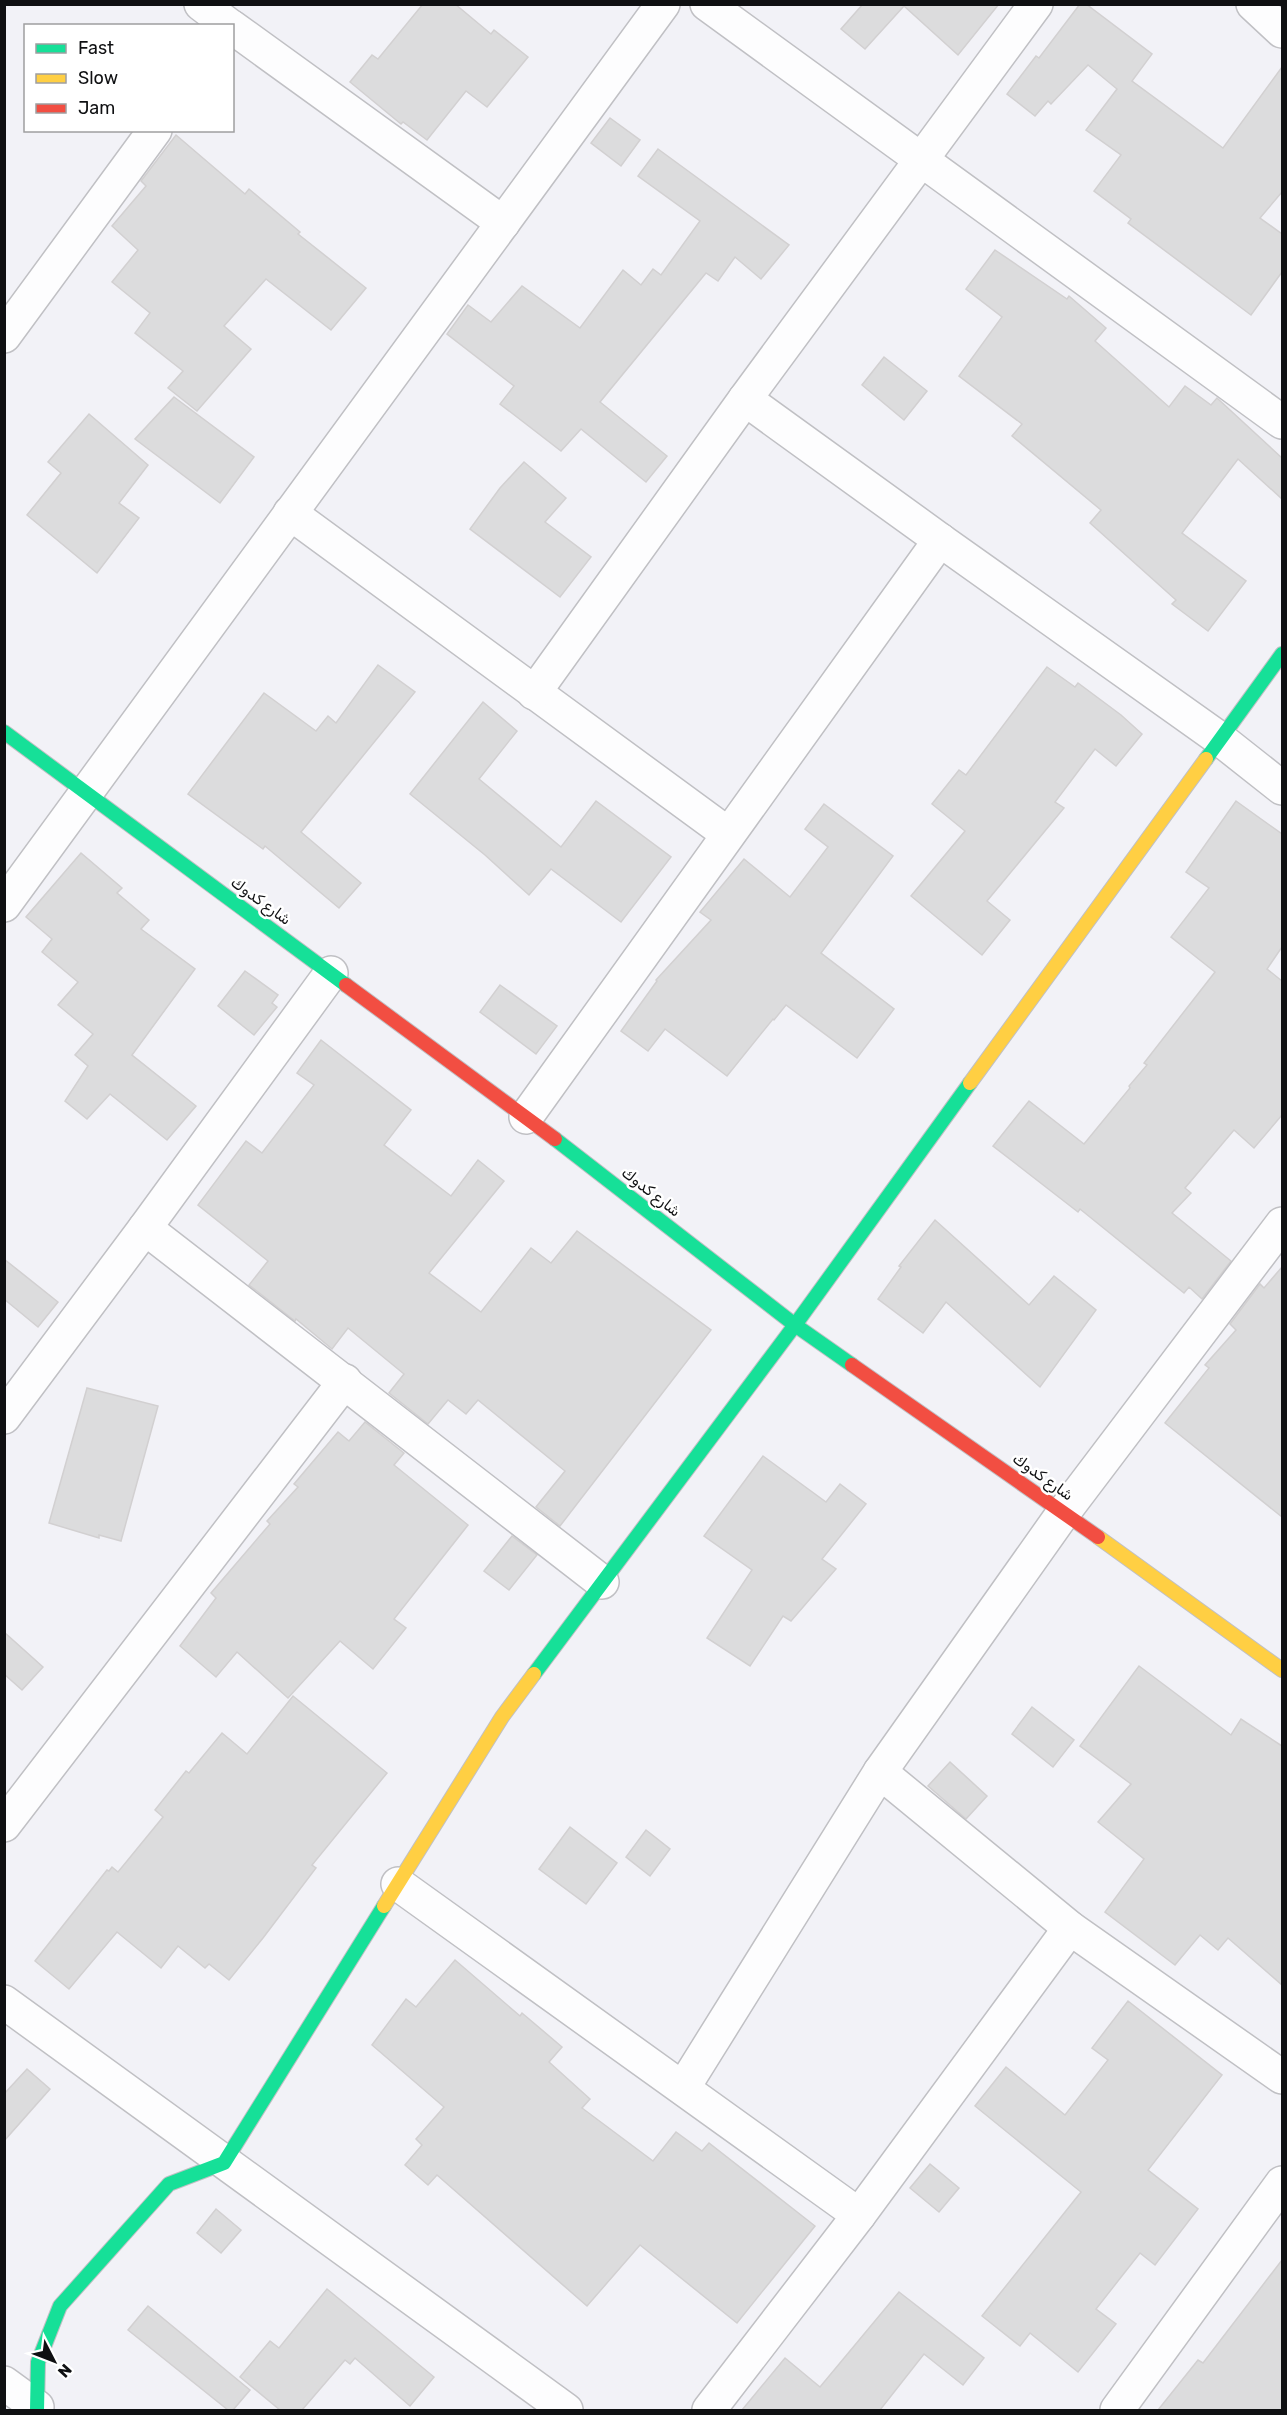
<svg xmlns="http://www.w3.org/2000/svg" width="1287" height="2415" viewBox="0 0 1287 2415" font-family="Rubik,Vazirmatn,sans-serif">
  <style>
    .building { fill: #dcdcdd; stroke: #d2d0d1; stroke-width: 1.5 }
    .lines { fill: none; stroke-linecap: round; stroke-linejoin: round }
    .street-casing { stroke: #c0c0c4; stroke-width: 36 }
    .fast-casing { stroke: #c0c0c4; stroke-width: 16 }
    .slow-casing { stroke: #c0c0c4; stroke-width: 16 }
    .jam-casing { stroke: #c0c0c4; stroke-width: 16 }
    .street { stroke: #fdfdfe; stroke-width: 33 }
    .fast { stroke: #16e098; stroke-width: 14 }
    .slow { stroke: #ffcf43; stroke-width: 14 }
    .jam { stroke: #f24e42; stroke-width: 14 }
    .labels { text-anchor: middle; stroke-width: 5; stroke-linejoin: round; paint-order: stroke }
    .street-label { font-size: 15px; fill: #0f1012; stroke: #fff }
  </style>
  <rect width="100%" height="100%" fill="#f2f2f7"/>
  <g class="building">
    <path d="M 423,4 L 455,4 L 491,34 L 494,30 L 528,57 L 487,107 L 466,91 L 427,140 L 403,122 L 401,124 L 350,82 L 372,55 L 378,59 Z"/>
    <path d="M 863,4 L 999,4 L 958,55 L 904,6 L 865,49 L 841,29 Z"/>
    <path d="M 1080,4 L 1086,4 L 1152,54 L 1132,81 L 1223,148 L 1282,67 L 1282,192 L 1260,218 L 1282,234 L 1282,272 L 1251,315 L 1128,223 L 1131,219 L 1094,191 L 1121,155 L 1086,130 L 1117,89 L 1088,65 L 1051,104 L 1048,101 L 1035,116 L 1007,94 L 1036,56 L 1039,58 Z"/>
    <path d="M 610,118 L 640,140 L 621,166 L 591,143 Z"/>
    <path d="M 176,135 L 245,194 L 249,189 L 300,232 L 298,234 L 366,288 L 331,330 L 266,279 L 224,326 L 251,349 L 197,411 L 168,388 L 183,371 L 135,333 L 150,313 L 112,282 L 138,250 L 112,226 L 146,186 L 141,181 Z"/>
    <path d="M 658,149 L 789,245 L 761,279 L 735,257 L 718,281 L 706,273 L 600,402 L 667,456 L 646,482 L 581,429 L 561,451 L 500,404 L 514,386 L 447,334 L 468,305 L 491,322 L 522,286 L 580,328 L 623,270 L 641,285 L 653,269 L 661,275 L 700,221 L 638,176 Z"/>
    <path d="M 995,250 L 1067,299 L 1069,296 L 1106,328 L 1095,341 L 1169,407 L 1185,386 L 1211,405 L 1217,398 L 1282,458 L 1282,499 L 1238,459 L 1182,533 L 1246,581 L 1208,631 L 1172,604 L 1176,600 L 1090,523 L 1101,510 L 1012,436 L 1022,424 L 959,376 L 1002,317 L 966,289 Z"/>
    <path d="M 884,357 L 927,391 L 904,420 L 862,385 Z"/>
    <path d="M 174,397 L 254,457 L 220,503 L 135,439 Z"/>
    <path d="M 89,414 L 148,465 L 119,503 L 139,518 L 97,573 L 27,515 L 61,473 L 48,462 Z"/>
    <path d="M 524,462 L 566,498 L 545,522 L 591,557 L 560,597 L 470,529 L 500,488 Z"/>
    <path d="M 378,665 L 415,692 L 301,832 L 361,883 L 339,908 L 265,846 L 263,849 L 188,794 L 264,693 L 316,731 L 328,716 L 336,723 Z"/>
    <path d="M 1047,667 L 1075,687 L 1078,683 L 1121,715 L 1142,734 L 1116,766 L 1095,749 L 1055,802 L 1064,808 L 987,901 L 1010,920 L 982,955 L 911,896 L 965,831 L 932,804 L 959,770 L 966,775 Z"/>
    <path d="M 483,702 L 517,731 L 479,779 L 561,847 L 596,801 L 671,857 L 621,922 L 551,869 L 529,895 L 485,855 L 410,794 Z"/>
    <path d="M 1236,801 L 1282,834 L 1282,947 L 1267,969 L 1282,981 L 1282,1115 L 1254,1148 L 1234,1130 L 1185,1188 L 1191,1193 L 1172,1213 L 1231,1261 L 1202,1299 L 1189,1287 L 1184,1293 L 1080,1209 L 1078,1212 L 993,1146 L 1029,1101 L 1084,1144 L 1130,1088 L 1129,1086 L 1147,1065 L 1144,1063 L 1215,972 L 1171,937 L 1209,888 L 1186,872 Z"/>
    <path d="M 824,804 L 893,856 L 821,953 L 894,1009 L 857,1058 L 786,1005 L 774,1020 L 773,1019 L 727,1076 L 665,1029 L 648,1051 L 621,1031 L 657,981 L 656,980 L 711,920 L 700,912 L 744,859 L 790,897 L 828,847 L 805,829 Z"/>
    <path d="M 81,853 L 122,888 L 117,893 L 149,920 L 141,929 L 195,969 L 132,1055 L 196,1106 L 167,1140 L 110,1094 L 87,1119 L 65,1101 L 88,1066 L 75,1055 L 93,1034 L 58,1005 L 78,982 L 42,952 L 52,939 L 26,917 Z"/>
    <path d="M 245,971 L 278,995 L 272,1003 L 277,1007 L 254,1035 L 218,1006 Z"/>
    <path d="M 500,985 L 557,1026 L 536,1054 L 480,1012 Z"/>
    <path d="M 321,1040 L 411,1110 L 384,1145 L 451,1196 L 478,1160 L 504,1181 L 429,1273 L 481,1312 L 531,1248 L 551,1263 L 577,1231 L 711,1330 L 560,1526 L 536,1507 L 565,1471 L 478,1400 L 466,1414 L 448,1400 L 428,1424 L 389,1393 L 404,1374 L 348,1328 L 332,1349 L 296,1319 L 295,1321 L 249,1285 L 268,1261 L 198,1205 L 246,1141 L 262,1153 L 314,1085 L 297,1073 Z"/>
    <path d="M 935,1220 L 1029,1305 L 1054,1276 L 1096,1310 L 1040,1387 L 946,1302 L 923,1333 L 878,1299 L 901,1267 L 899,1266 Z"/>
    <path d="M 4,1259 L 58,1302 L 38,1327 L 4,1299 Z"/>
    <path d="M 1282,1267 L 1282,1517 L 1165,1423 L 1209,1368 L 1205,1365 L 1236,1330 L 1230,1324 L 1260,1284 L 1264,1288 Z"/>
    <path d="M 87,1388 L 158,1406 L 121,1541 L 99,1535 L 99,1538 L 49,1523 Z"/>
    <path d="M 365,1422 L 404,1453 L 394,1465 L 468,1525 L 394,1619 L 406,1628 L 373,1669 L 340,1641 L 288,1698 L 237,1652 L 216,1677 L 180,1646 L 216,1598 L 211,1593 L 270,1524 L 267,1521 L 298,1487 L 294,1484 L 338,1432 L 349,1441 Z"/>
    <path d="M 763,1456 L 826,1502 L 840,1484 L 866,1504 L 822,1559 L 836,1569 L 791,1621 L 783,1616 L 750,1666 L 707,1638 L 752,1570 L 704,1536 Z"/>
    <path d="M 512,1536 L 537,1555 L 509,1590 L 484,1571 Z"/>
    <path d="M 4,1632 L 43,1667 L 22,1690 L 4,1674 Z"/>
    <path d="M 1139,1666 L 1231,1735 L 1241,1719 L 1282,1746 L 1282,1985 L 1228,1938 L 1218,1950 L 1200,1935 L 1175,1965 L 1105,1912 L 1144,1859 L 1098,1822 L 1131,1784 L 1080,1746 Z"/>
    <path d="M 293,1696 L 387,1773 L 312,1865 L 316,1868 L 263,1938 L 229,1980 L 209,1964 L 205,1968 L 178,1946 L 161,1968 L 117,1932 L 69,1989 L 35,1961 L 107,1870 L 109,1871 L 112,1867 L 118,1872 L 163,1817 L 155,1810 L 186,1771 L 189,1773 L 222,1733 L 247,1754 Z"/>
    <path d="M 1032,1707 L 1074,1740 L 1053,1767 L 1012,1734 Z"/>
    <path d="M 950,1762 L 987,1796 L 966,1819 L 928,1786 Z"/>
    <path d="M 570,1827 L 617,1863 L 586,1904 L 539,1869 Z"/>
    <path d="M 646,1830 L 670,1849 L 650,1876 L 626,1857 Z"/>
    <path d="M 455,1960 L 520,2016 L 522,2013 L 562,2047 L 549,2062 L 590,2099 L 582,2108 L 653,2161 L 676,2132 L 702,2151 L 709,2143 L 815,2226 L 737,2323 L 640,2245 L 587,2306 L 437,2175 L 428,2185 L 405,2165 L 422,2145 L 416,2139 L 444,2107 L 372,2045 L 406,1999 L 416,2007 Z"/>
    <path d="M 1128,2001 L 1222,2075 L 1148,2170 L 1198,2209 L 1155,2265 L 1140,2253 L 1096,2309 L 1116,2324 L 1078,2372 L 1030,2333 L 1020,2346 L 982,2316 L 1081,2192 L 975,2106 L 1006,2067 L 1065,2115 L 1108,2060 L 1092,2048 Z"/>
    <path d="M 27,2069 L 50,2089 L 4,2141 L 4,2094 Z"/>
    <path d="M 930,2164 L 959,2188 L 939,2212 L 910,2188 Z"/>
    <path d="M 216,2209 L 241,2230 L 221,2253 L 197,2233 Z"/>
    <path d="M 1282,2260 L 1282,2410 L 1158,2410 L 1198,2360 L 1203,2363 Z"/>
    <path d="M 327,2289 L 434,2377 L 410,2406 L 355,2358 L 350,2364 L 345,2360 L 302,2410 L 280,2410 L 240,2377 L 270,2341 L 279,2348 Z"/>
    <path d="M 899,2292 L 984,2358 L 963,2385 L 924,2354 L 880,2410 L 742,2410 L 785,2358 L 820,2387 Z"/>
    <path d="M 148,2306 L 250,2390 L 233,2410 L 228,2410 L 128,2330 Z"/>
  </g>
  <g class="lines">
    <g class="street-casing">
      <g id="street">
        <path d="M 201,4 L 230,26"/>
        <path d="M 707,4 L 1282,422"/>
        <path d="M 1253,4 L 1282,31"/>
        <path d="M 232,27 L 503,223"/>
        <path d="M 4,336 L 155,130"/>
        <path d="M 745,399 L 940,540 L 1220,739 L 1282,788"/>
        <path d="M 290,513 L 728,834"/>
        <path d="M 534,693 L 745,399 L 1036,4"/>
        <path d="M 4,905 L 663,4"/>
        <path d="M 526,1117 L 940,540"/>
        <path d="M 145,1228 L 602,1582"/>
        <path d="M 4,1417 L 145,1228 L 331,973"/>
        <path d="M 880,1772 L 1070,1928 L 1282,2077"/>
        <path d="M 4,1825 L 345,1381"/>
        <path d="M 398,1884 L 859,2215"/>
        <path d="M 4,2002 L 566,2410"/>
        <path d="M 683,2088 L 880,1772 L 1064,1512 L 1282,1224"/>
        <path d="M 4,2383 L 37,2407"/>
        <path d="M 709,2410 L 859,2215 L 1070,1928"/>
        <path d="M 1117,2410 L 1282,2183"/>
      </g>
    </g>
    <g class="fast-casing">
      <g id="fast">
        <path d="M 4,732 L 346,985"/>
        <path d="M 1206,759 L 1282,654"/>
        <path d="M 555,1139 L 795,1325 L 852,1365"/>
        <path d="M 534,1674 L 795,1325 L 970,1083"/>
        <path d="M 37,2410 L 38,2362 L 60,2306 L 169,2184 L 224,2163 L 384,1906"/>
      </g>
    </g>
    <g class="slow-casing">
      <g id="slow">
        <path d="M 970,1083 L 1206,759"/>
        <path d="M 1098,1537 L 1282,1670"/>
        <path d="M 384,1906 L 502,1717 L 534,1674"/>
      </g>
    </g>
    <g class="jam-casing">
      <g id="jam">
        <path d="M 346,985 L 555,1139"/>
        <path d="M 852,1365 L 1098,1537"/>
      </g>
    </g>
    <use href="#street" class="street"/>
    <use href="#fast" class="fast"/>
    <use href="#slow" class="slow"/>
    <use href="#jam" class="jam"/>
  </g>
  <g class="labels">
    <g class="street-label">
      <text transform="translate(261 901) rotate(36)" y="5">شارع كدوك</text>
      <text transform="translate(651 1192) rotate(38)" y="5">شارع كدوك</text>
      <text transform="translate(1043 1477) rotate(35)" y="5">شارع كدوك</text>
    </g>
  </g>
  <rect width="1287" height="2415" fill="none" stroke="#0f1012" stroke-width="12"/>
  <rect x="24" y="24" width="210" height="108" fill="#ffffff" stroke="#9f9fa0" stroke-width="1.5"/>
  <rect x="36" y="44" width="30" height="9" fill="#16e098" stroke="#9f9fa0" stroke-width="1.5"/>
  <text x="78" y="54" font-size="18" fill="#0f1012">Fast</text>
  <rect x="36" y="74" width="30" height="9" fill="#ffcf43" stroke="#9f9fa0" stroke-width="1.5"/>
  <text x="78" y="84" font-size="18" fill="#0f1012">Slow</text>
  <rect x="36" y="104" width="30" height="9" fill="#f24e42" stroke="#9f9fa0" stroke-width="1.5"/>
  <text x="78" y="114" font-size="18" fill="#0f1012">Jam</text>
  <g transform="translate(54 2361) rotate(132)" stroke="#ffffff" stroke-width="4.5" paint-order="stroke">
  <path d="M0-4.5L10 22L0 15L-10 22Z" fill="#0f1012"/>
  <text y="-9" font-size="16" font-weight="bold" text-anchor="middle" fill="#0f1012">N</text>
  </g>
</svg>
